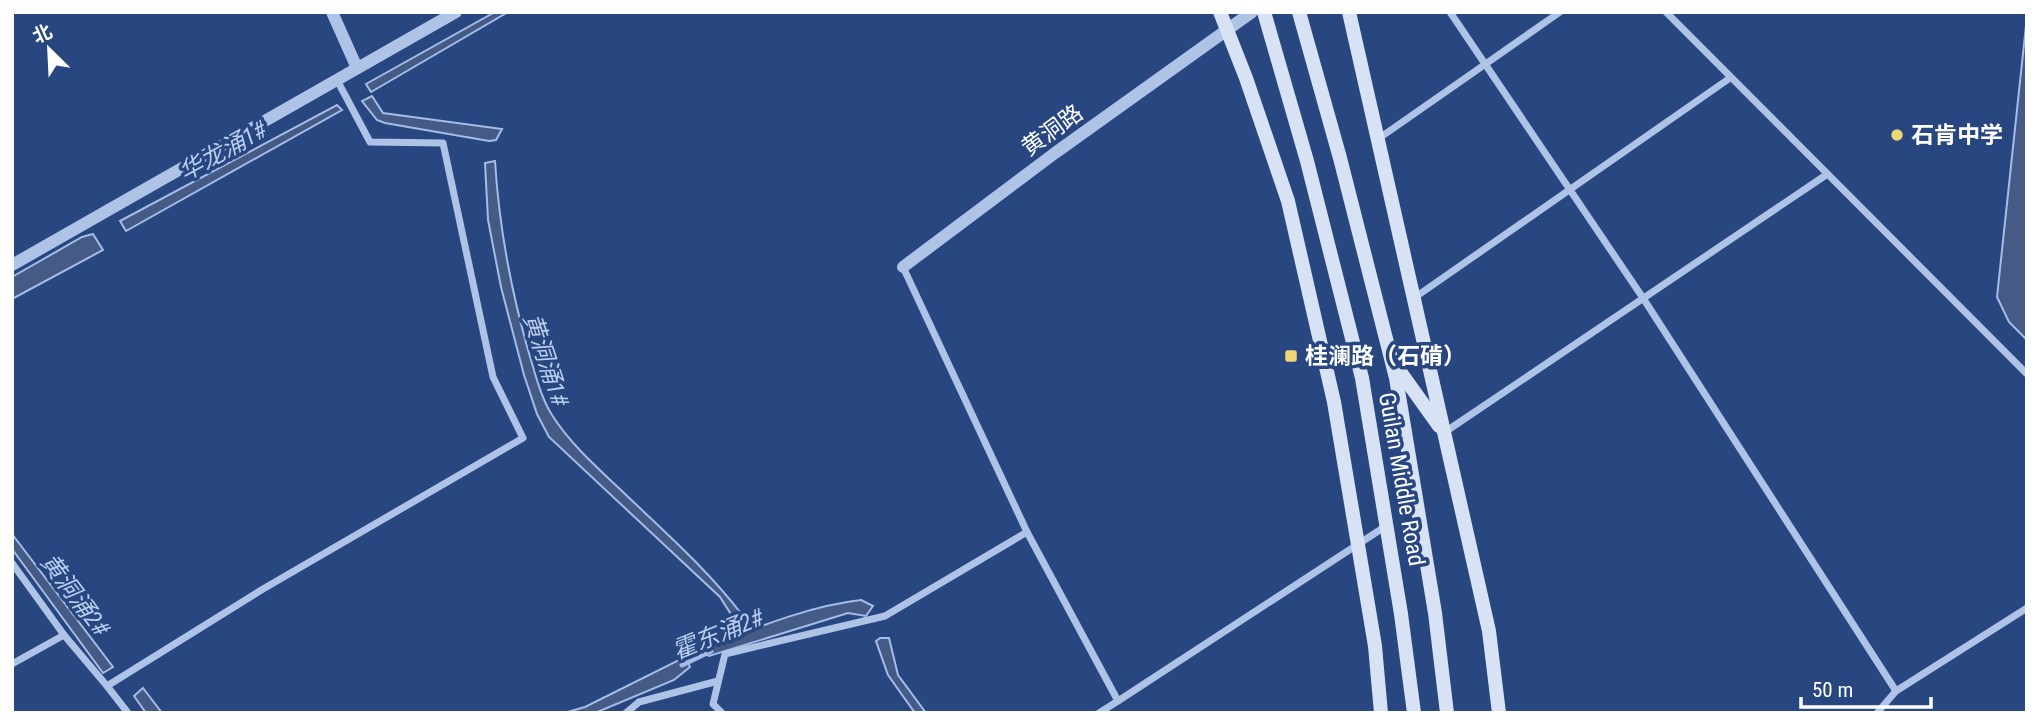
<svg xmlns="http://www.w3.org/2000/svg" width="2039" height="725" viewBox="0 0 2039 725" font-family="'Roboto Condensed','Noto Sans SC',sans-serif">
  <style>
    .water { fill: #455b85; stroke: #a4bce6; stroke-width: 2 }
    .lines { fill: none; stroke-linecap: round; stroke-linejoin: round }
    .stream { stroke: #a4bce6; stroke-width: 5 }
    .minor { stroke: #afc3e6; stroke-width: 7 }
    .tertiary { stroke: #afc3e6; stroke-width: 12 }
    .secondary { stroke: #d8e2f5; stroke-width: 14 }
    .poi-dot { fill: #eed675; stroke: #284680; stroke-width: 2.5 }
    .labels { text-anchor: middle; stroke-width: 7; stroke-linejoin: round; paint-order: stroke }
    .street-label { font-size: 23px; fill: #fff; stroke: #284680 }
    .poi-label { font-size: 23px; font-weight: bold; fill: #fff; stroke: #284680; text-anchor: start }
    .water-label { font-size: 24px; font-style: italic; fill: #bacded; stroke: #284680 }
  </style>
  <rect width="100%" height="100%" fill="#284680"/>
  <g class="water">
    <path d="M 495,12 L 508,12 L 371,92 L 366,84 Z"/>
    <path d="M 2027,16 L 2027,340 L 2009,322 L 1997,297 Z"/>
    <path d="M 372,96 L 383,113 L 502,129 L 496,140 L 489,141 L 385,123 L 377,120 L 362,101 Z"/>
    <path d="M 337,105 L 342,110 L 126,231 L 120,221 Z"/>
    <path d="M 495,161 C 499,227 510,286 528,350 C 535,372 540,396 552,415 C 571,445 599,469 624,493 C 666,533 708,570 743,616 L 734,619 L 720,597 L 549,437 L 537,414 L 524,375 L 501,287 L 488,220 L 485,163 Z"/>
    <path d="M 93,234 L 103,250 L 12,299 L 12,277 L 82,237 Z"/>
    <path d="M 12,534 L 113,667 L 103,673 L 12,549 Z"/>
    <path d="M 861,600 L 873,606 L 866,616 L 848,613 L 709,656 L 705,654 L 707,647 C 756,628 808,606 861,600 Z"/>
    <path d="M 880,638 L 889,638 L 898,675 L 926,713 L 915,713 L 888,675 L 876,641 Z"/>
    <path d="M 685,657 L 690,667 L 674,680 L 595,713 L 564,713 L 585,707 Z"/>
    <path d="M 143,688 L 162,713 L 146,713 L 134,696 Z"/>
  </g>
  <g class="lines">
    <path class="stream" d="M 682,665 L 711,651"/>
    <g class="minor">
      <path d="M 1450,12 L 1643,298 L 1896,691 L 2027,608"/>
      <path d="M 1666,12 L 2027,374"/>
      <path d="M 1378,139 L 1560,12"/>
      <path d="M 903,267 L 1027,532 L 1118,701 L 1386,526"/>
      <path d="M 1414,298 L 1730,78"/>
      <path d="M 1445,432 L 1826,175"/>
      <path d="M 12,563 L 64,635 L 12,664"/>
      <path d="M 64,635 L 107,686 L 263,589 L 523,438 L 493,377 L 443,143 L 370,142 L 337,80"/>
      <path d="M 107,686 L 128,713"/>
      <path d="M 626,713 L 639,702 L 718,681"/>
      <path d="M 722,713 L 713,704 L 725,654 L 885,616 L 1027,532"/>
      <path d="M 1099,713 L 1118,701"/>
      <path d="M 1877,713 L 1896,691"/>
    </g>
    <g class="tertiary">
      <path d="M 332,12 L 357,68"/>
      <path d="M 12,265 L 456,12"/>
      <path d="M 903,267 L 1055,153 L 1252,12"/>
    </g>
    <g class="secondary">
      <path d="M 1220,12 L 1246,78 L 1288,201 L 1334,402 L 1375,646 L 1381,713"/>
      <path d="M 1264,12 L 1307,161 L 1362,378 L 1401,614 L 1414,713"/>
      <path d="M 1299,12 L 1340,158 L 1396,378 L 1435,613 L 1447,713"/>
      <path d="M 1349,12 L 1489,631 L 1499,713"/>
      <path d="M 1396,366 L 1439,426"/>
    </g>
  </g>
  <g class="poi-dot">
    <circle cx="1897" cy="135" r="7"/>
    <rect x="1284" y="349" width="14" height="14" rx="3.5"/>
  </g>
  <g class="labels">
    <g class="street-label">
      <text transform="translate(1052 130) rotate(-36)" y="8">黄洞路</text>
      <text transform="translate(1402 479) rotate(80)" y="8">Guilan Middle Road</text>
    </g>
    <g class="poi-label">
      <text x="1911" y="143">石肯中学</text>
      <text x="1305" y="364">桂澜路（石𬒔）</text>
    </g>
    <g class="water-label">
      <text transform="translate(223 151) rotate(-29)" y="8">华龙涌1#</text>
      <text transform="translate(546 360) rotate(72)" y="8">黄洞涌1#</text>
      <text transform="translate(75 595) rotate(53)" y="8">黄洞涌2#</text>
      <text transform="translate(718 634) rotate(-22)" y="8">霍东涌2#</text>
    </g>
  </g>
  <rect width="2039" height="725" fill="none" stroke="#ffffff" stroke-width="28"/>
  <g transform="translate(49 49) rotate(336)" stroke="#284680" stroke-width="5" paint-order="stroke">
  <path d="M0-5L12 26L0 18L-12 26Z" fill="#ffffff"/>
  <text y="-10" font-size="19" font-weight="bold" text-anchor="middle" fill="#ffffff">北</text>
  </g>
  <path d="M1801 697v10h130v-10" fill="none" stroke="#ffffff" stroke-width="3.5"/>
  <text x="1812" y="697" font-size="21" fill="#ffffff" stroke="#284680" stroke-width="5" paint-order="stroke">50 m</text>
</svg>
